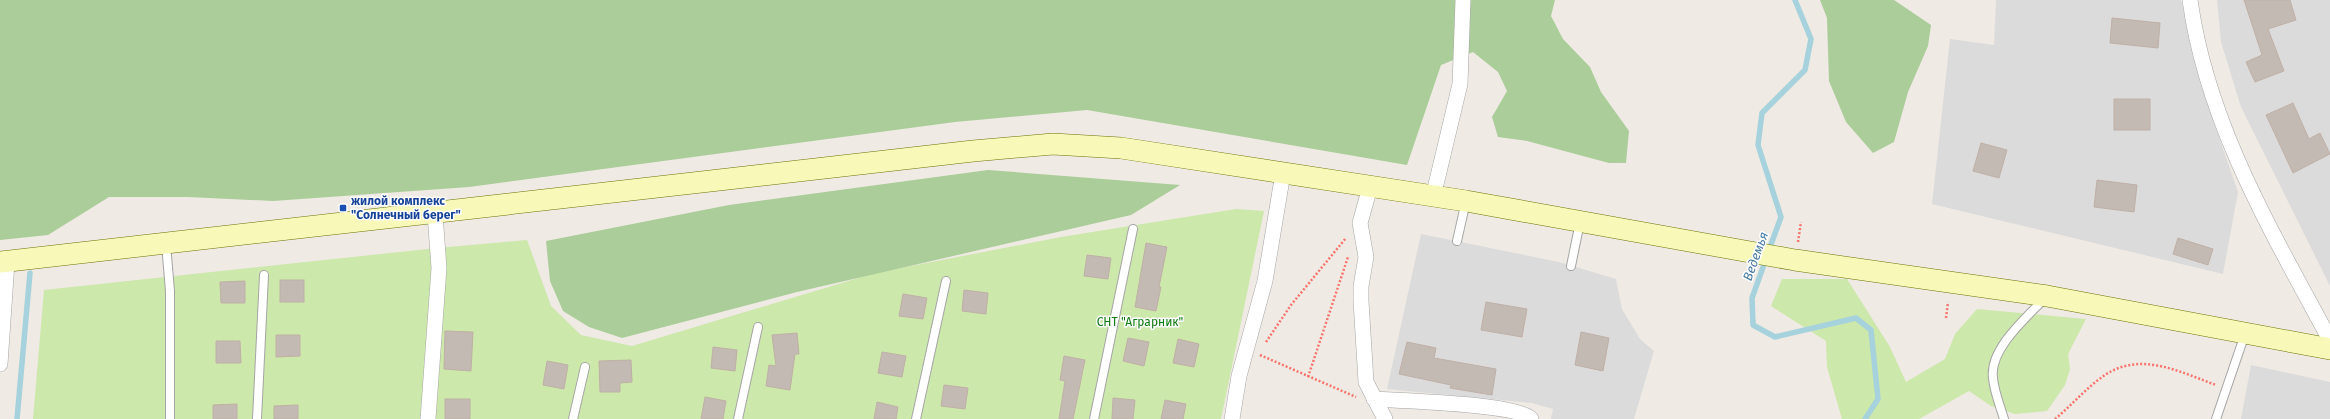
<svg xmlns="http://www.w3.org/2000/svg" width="2330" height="419" viewBox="0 0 2330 419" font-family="'Fira Sans',sans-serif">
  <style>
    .residential { fill: #dcdbdb }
    .grass { fill: #cce8aa }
    .forest { fill: #abcd99 }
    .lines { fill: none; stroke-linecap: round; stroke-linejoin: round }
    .stream { stroke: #a5d2dc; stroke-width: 5.5 }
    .building { fill: #c3bab3; stroke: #c0b0a6 }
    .service-casing { stroke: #a5a5a5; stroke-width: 10 }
    .minor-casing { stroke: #a5a5a5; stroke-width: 16 }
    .secondary-casing { stroke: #6d7306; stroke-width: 22 }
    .path { stroke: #f8736c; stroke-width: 2.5; stroke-dasharray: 2 2; stroke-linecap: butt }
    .service { stroke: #fff; stroke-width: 8 }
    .minor { stroke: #fff; stroke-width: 15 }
    .secondary { stroke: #f8f8b8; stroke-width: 21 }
    .transit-dot { fill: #1a4fb4; stroke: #fff; stroke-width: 1.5 }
    .labels { text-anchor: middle; stroke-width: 3; stroke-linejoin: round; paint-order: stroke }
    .transit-label { font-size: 12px; font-weight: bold; fill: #164399; stroke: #fff; text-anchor: start }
    .park-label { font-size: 12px; fill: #0d7a10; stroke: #fff }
    .water-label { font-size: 13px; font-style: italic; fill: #487ba4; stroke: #fff }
  </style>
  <rect width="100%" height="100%" fill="#efeae4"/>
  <g class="residential">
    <path d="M 1996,0 L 2181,0 L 2200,82 L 2238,192 L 2223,274 L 1932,204 L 1950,39 L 1994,45 Z"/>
    <path d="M 2217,0 L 2330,0 L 2330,286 L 2241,107 L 2221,42 Z"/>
    <path d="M 1421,234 L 1559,262 L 1616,279 L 1622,309 L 1640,339 L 1654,351 L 1634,419 L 1551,419 L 1553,409 L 1532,403 L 1387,389 Z"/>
    <path d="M 2251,365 L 2330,382 L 2330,419 L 2241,419 Z"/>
  </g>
  <g class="grass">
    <path d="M 1236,209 L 1264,211 L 1221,419 L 33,419 L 44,290 L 437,248 L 527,240 L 551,306 L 581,335 L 632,346 L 875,273 L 1061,237 Z"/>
    <path d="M 1782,279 L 1847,279 L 1890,347 L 1906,382 L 1945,359 L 1955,334 L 1977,309 L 2086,319 L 2068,354 L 2070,369 L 2065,385 L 2047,411 L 2015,414 L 1991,406 L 1969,391 L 1919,419 L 1842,419 L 1827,367 L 1826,341 L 1771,306 Z"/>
  </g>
  <g class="forest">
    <path d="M 0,0 L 1555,0 L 1551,16 L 1563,39 L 1590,67 L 1601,92 L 1629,131 L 1626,163 L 1609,163 L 1527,141 L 1498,137 L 1492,117 L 1507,91 L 1498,72 L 1473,52 L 1441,65 L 1407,165 L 1087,110 L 955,122 L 469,187 L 273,201 L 188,197 L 109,197 L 48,235 L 0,240 Z"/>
    <path d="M 1820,0 L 1894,0 L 1931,25 L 1928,46 L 1908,92 L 1894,142 L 1873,153 L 1846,122 L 1829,81 L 1827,18 Z"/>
    <path d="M 988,170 L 1180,185 L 1131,215 L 797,292 L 622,338 L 589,327 L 563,311 L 550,281 L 546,241 L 729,205 Z"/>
  </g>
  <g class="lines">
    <g class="stream">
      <path d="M 1769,250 L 1781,217 L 1758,145 L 1762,113 L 1805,70 L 1811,39 L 1795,0"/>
      <path d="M 1766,259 L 1752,298 L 1753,325 L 1775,337 L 1856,318 L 1871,330 L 1878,399 L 1865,419"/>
      <path d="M 17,419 L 30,273"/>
    </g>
  </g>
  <g class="building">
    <path d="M 2244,0 L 2290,0 L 2296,20 L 2268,29 L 2284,71 L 2255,82 L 2246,62 L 2262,55 Z"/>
    <path d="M 2112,18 L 2160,23 L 2158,48 L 2110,43 Z"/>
    <rect x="2114" y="99" width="36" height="31"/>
    <path d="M 2293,103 L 2309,139 L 2320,133 L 2330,154 L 2293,173 L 2266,115 Z"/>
    <path d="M 1981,143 L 2007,150 L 1999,178 L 1973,171 Z"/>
    <path d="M 2097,180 L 2137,185 L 2134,212 L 2094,207 Z"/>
    <path d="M 2178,238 L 2213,249 L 2208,265 L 2173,254 Z"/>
    <path d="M 1146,243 L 1167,247 L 1159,287 L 1161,287 L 1156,311 L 1135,307 Z"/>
    <path d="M 1087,255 L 1111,258 L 1108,279 L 1084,276 Z"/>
    <rect x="280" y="280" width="24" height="22"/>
    <path d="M 245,281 L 245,303 L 221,303 L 220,282 Z"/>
    <path d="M 964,290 L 988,293 L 986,314 L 962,311 Z"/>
    <path d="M 903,294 L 927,298 L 923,319 L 899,316 Z"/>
    <path d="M 1486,302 L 1527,309 L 1522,337 L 1481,330 Z"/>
    <path d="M 445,331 L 473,332 L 471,371 L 444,369 Z"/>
    <path d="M 1581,332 L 1609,338 L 1603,371 L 1575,365 Z"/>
    <path d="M 797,333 L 799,354 L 795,354 L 790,390 L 766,386 L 769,365 L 776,366 L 772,335 Z"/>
    <path d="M 276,335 L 300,335 L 300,356 L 276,357 Z"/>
    <path d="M 1128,338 L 1149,342 L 1144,366 L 1123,361 Z"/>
    <path d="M 1178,339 L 1199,344 L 1194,367 L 1173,363 Z"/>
    <path d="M 216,341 L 240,341 L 241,363 L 216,363 Z"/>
    <path d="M 1407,342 L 1436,348 L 1434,358 L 1496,369 L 1492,395 L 1450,388 L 1451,385 L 1399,374 Z"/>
    <path d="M 713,347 L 737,350 L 735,371 L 711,368 Z"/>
    <path d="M 882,352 L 906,356 L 902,377 L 878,373 Z"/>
    <path d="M 1064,356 L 1085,360 L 1073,419 L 1059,419 L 1065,381 L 1060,380 Z"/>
    <path d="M 631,360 L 632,382 L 620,383 L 620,392 L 600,392 L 599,361 Z"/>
    <path d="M 547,361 L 568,365 L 564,389 L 543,385 Z"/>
    <path d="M 944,385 L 968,388 L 965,409 L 941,406 Z"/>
    <path d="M 705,397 L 726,401 L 723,419 L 701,419 Z"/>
    <path d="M 1113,398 L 1135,400 L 1133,419 L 1112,419 Z"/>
    <rect x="445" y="399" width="25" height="20"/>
    <path d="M 1165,400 L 1186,404 L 1183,419 L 1161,419 Z"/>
    <path d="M 877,402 L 898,407 L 896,419 L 874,419 Z"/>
    <path d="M 237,404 L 237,419 L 213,419 L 213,405 Z"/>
    <path d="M 298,405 L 298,419 L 274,419 L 274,406 Z"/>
  </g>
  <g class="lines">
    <g class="service-casing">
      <g id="service">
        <path d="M 1457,241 L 1466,201"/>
        <path d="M 166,244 L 170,291 L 170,419"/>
        <path d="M 1571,266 L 1580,222"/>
        <path d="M 257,419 L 264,275"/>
        <path d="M 573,419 L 585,367"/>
        <path d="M 738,419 L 758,327"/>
        <path d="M 916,419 L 946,281"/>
        <path d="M 1094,419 L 1133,229"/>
        <path d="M 2004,419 C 2000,406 1994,391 1993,378 C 1989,349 2027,317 2045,298"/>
        <path d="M 2216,419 L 2245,334"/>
      </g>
    </g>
    <g class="minor-casing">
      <g id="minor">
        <path d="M 2190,0 C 2207,124 2272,232 2330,340"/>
        <path d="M 1370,187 L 1360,223 L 1366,257 L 1361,286 L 1361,301 L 1366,382 L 1385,419"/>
        <path d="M 1433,197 L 1460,84 L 1463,0"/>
        <path d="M 0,364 L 7,262"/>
        <path d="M 1374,399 C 1401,401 1517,403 1531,419"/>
        <path d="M 428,419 L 439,268 L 435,214"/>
        <path d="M 1232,419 L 1239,376 L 1265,281 L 1283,173"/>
      </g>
    </g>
    <g class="secondary-casing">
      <path id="secondary" d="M 0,262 L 973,151 L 1053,144 L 1121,148 L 1466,201 L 1795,260 L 2047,296 L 2330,349"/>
    </g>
    <g class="path">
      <path d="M 1798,242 L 1801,222"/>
      <path d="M 1946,318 L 1948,302"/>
      <path d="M 1266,342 L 1291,305 L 1346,238"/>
      <path d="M 1260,355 L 1356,397"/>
      <path d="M 1308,377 L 1348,257"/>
      <path d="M 2055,419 C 2072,405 2087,387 2105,375 C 2141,351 2180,372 2216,385"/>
    </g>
    <use href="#service" class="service"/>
    <use href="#minor" class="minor"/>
    <use href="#secondary" class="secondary"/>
  </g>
  <rect class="transit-dot" x="339" y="204" width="8" height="8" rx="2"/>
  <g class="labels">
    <g class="transit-label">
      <text x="351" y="205">жилой комплекс<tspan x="351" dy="14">"Солнечный берег"</tspan></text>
    </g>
    <g class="park-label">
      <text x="1140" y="326">СНТ "Аграрник"</text>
    </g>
    <g class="water-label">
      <text transform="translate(1755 256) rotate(-70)" y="5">Ведемья</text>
    </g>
  </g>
</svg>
